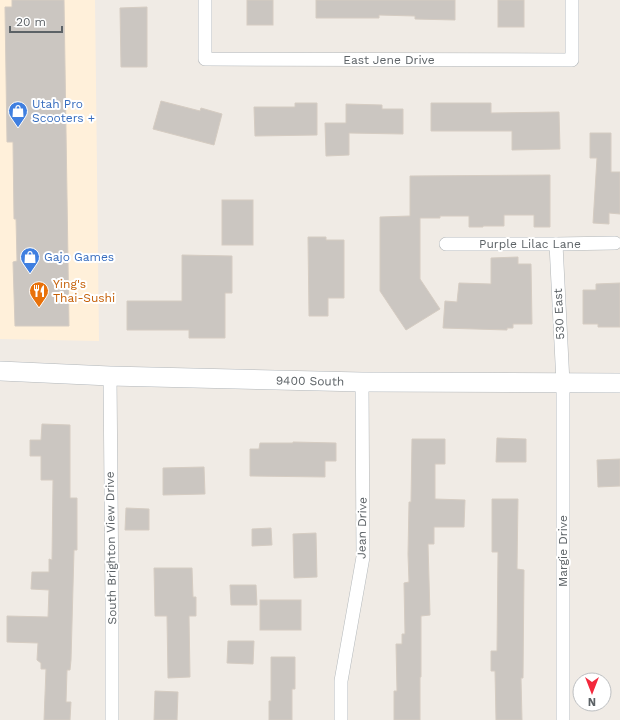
<svg xmlns="http://www.w3.org/2000/svg" width="620" height="720" viewBox="0 0 620 720" font-family="'Work Sans',sans-serif">
  <style>
    .commercial { fill: #fff0da }
    .building { fill: #cbc6c1; stroke: #d5ccc2 }
    .lines { fill: none; stroke-linecap: round; stroke-linejoin: round }
    .street-casing { stroke: #b2b7ba; stroke-width: 14 }
    .secondary-casing { stroke: #b1b6ba; stroke-width: 20 }
    .street { stroke: #fff; stroke-width: 13 }
    .secondary { stroke: #fff; stroke-width: 19 }
    .labels { text-anchor: middle; stroke-width: 4; stroke-linejoin: round; paint-order: stroke }
    .street-label { font-size: 12px; fill: #5c6266; stroke: #fff }
    .shop-label { font-size: 12px; fill: #366cbe; stroke: #fff; text-anchor: start }
    .food-label { font-size: 12px; fill: #c56008; stroke: #fff; text-anchor: start }
  </style>
  <rect width="100%" height="100%" fill="#f0ebe5"/>
  <path class="commercial" d="M 0,0 L 95,0 L 99,341 L 0,339 Z"/>
  <g class="building">
    <path d="M 12,0 L 64,0 L 69,326 L 15,326 L 13,262 L 17,261 L 16,219 L 14,219 L 13,142 L 7,142 L 5,7 L 12,7 Z"/>
    <rect x="247" y="0" width="26" height="25"/>
    <path d="M 316,0 L 455,0 L 455,20 L 415,19 L 415,16 L 379,15 L 379,18 L 316,18 Z"/>
    <rect x="498" y="0" width="26" height="27"/>
    <path d="M 147,7 L 147,67 L 121,67 L 120,8 Z"/>
    <path d="M 161,101 L 200,111 L 201,108 L 222,114 L 214,145 L 153,129 Z"/>
    <path d="M 295,103 L 317,103 L 317,135 L 255,136 L 254,107 L 295,107 Z"/>
    <path d="M 431,103 L 491,103 L 491,113 L 559,112 L 560,149 L 512,150 L 512,131 L 431,131 Z"/>
    <path d="M 346,104 L 382,105 L 382,109 L 403,109 L 403,134 L 349,133 L 349,155 L 326,156 L 325,123 L 346,123 Z"/>
    <path d="M 590,133 L 611,133 L 611,172 L 620,172 L 620,214 L 609,213 L 609,224 L 593,223 L 597,158 L 590,158 Z"/>
    <path d="M 550,175 L 550,227 L 534,227 L 534,215 L 504,215 L 504,226 L 483,226 L 483,227 L 469,227 L 469,216 L 440,216 L 440,218 L 420,218 L 420,279 L 440,309 L 406,330 L 380,291 L 380,217 L 410,216 L 410,176 Z"/>
    <rect x="222" y="200" width="31" height="45"/>
    <path d="M 308,237 L 326,237 L 326,240 L 344,240 L 344,298 L 328,298 L 328,316 L 309,316 Z"/>
    <path d="M 182,255 L 232,256 L 232,293 L 225,293 L 225,338 L 189,338 L 189,330 L 127,330 L 127,301 L 182,301 Z"/>
    <path d="M 518,257 L 518,264 L 531,264 L 532,324 L 513,324 L 513,328 L 507,328 L 507,330 L 443,328 L 445,301 L 457,302 L 459,283 L 491,284 L 491,258 Z"/>
    <path d="M 620,283 L 620,327 L 598,327 L 598,324 L 583,324 L 583,290 L 596,290 L 596,284 Z"/>
    <path d="M 42,424 L 70,425 L 70,498 L 77,498 L 77,550 L 74,550 L 71,660 L 70,670 L 67,670 L 66,702 L 71,702 L 70,720 L 44,720 L 46,669 L 41,669 L 41,663 L 37,660 L 38,643 L 7,642 L 7,616 L 48,617 L 49,590 L 31,589 L 32,572 L 49,572 L 49,559 L 52,560 L 53,480 L 41,480 L 41,456 L 30,456 L 30,440 L 41,440 Z"/>
    <path d="M 497,438 L 526,439 L 526,462 L 496,462 Z"/>
    <path d="M 412,439 L 445,439 L 445,464 L 435,464 L 435,499 L 465,500 L 464,527 L 434,527 L 434,544 L 428,544 L 430,615 L 421,616 L 421,677 L 420,677 L 420,720 L 394,720 L 394,691 L 397,691 L 396,644 L 402,644 L 402,634 L 405,634 L 404,583 L 409,582 L 408,554 L 409,502 L 411,502 Z"/>
    <path d="M 293,442 L 336,443 L 336,461 L 325,461 L 325,477 L 250,476 L 250,449 L 259,449 L 260,443 L 293,443 Z"/>
    <path d="M 620,459 L 620,486 L 598,487 L 597,460 Z"/>
    <path d="M 204,467 L 205,494 L 163,495 L 163,468 Z"/>
    <path d="M 492,499 L 518,499 L 517,569 L 524,570 L 523,678 L 521,678 L 522,720 L 496,720 L 495,671 L 491,671 L 491,651 L 497,651 L 498,552 L 492,552 Z"/>
    <path d="M 126,508 L 149,509 L 149,530 L 125,530 Z"/>
    <path d="M 271,528 L 272,545 L 252,546 L 252,529 Z"/>
    <path d="M 316,533 L 317,577 L 294,578 L 293,534 Z"/>
    <path d="M 154,568 L 192,568 L 193,597 L 196,597 L 196,616 L 189,616 L 190,677 L 168,678 L 167,616 L 155,616 Z"/>
    <path d="M 230,585 L 256,585 L 257,605 L 231,605 Z"/>
    <rect x="260" y="600" width="41" height="30"/>
    <path d="M 228,641 L 254,641 L 253,664 L 227,663 Z"/>
    <path d="M 271,657 L 295,657 L 295,689 L 292,689 L 292,720 L 269,720 L 269,701 L 271,701 Z"/>
    <path d="M 155,691 L 178,692 L 177,720 L 154,720 Z"/>
  </g>
  <g class="lines">
    <g class="street-casing">
      <g id="street">
        <path d="M 205,0 L 205,59 L 572,60 L 572,0"/>
        <path d="M 446,244 L 556,244 L 615,243"/>
        <path d="M 556,244 L 563,383 L 563,720"/>
        <path d="M 110,376 L 112,601 L 112,720"/>
        <path d="M 341,720 L 341,681 L 363,557 L 362,382"/>
      </g>
    </g>
    <g class="secondary-casing">
      <path id="secondary" d="M 0,371 L 110,376 L 362,382 L 620,383"/>
    </g>
    <use href="#street" class="street"/>
    <use href="#secondary" class="secondary"/>
  </g>
  <defs>
    <g id="shop-pin" transform="scale(1)"><path d="M0 17L-7.5 6A9.5 9.5 0 1 1 7.5 6Z" fill="#3f7fe0" stroke="#fff"/><path d="M-5-2.5h2.3a2.7 3.5 0 0 1 5.4 0H5L5.5 6h-11ZM-1.5-2.5h3a1.5 2.3 0 0 0-3 0Z" fill="#fff"/></g>
    <g id="restaurant-pin" transform="scale(1)"><path d="M0 17L-7.5 6A9.5 9.5 0 1 1 7.5 6Z" fill="#e8710a" stroke="#fff"/><path d="M-5-6h1v4h1v-4h1v4h1v-4h1v5L-1.5 .5V6h-2V.5L-5-1ZM5-6V6H3V1.5H1.5Q1.5-4 5-6Z" fill="#fff"/></g>
  </defs>
  <g fill-rule="evenodd">
    <use href="#shop-pin" x="18" y="111"/>
    <use href="#shop-pin" x="30" y="257"/>
    <use href="#restaurant-pin" x="39" y="291"/>
  </g>
  <g class="labels">
    <g class="street-label">
      <text x="389" y="64">East Jene Drive</text>
      <text x="530" y="248">Purple Lilac Lane</text>
      <text transform="translate(559 314) rotate(-93)" y="4">530 East</text>
      <text transform="translate(310 381) rotate(1)" y="4">9400 South</text>
      <text transform="translate(362 528) rotate(-89)" y="4">Jean Drive</text>
      <text transform="translate(111 548) rotate(-91)" y="4">South Brighton View Drive</text>
      <text transform="translate(563 551) rotate(-90)" y="4">Margie Drive</text>
    </g>
    <g class="shop-label">
      <text x="32" y="108">Utah Pro<tspan x="32" dy="14">Scooters +</tspan></text>
      <text x="44" y="261">Gajo Games</text>
    </g>
    <g class="food-label">
      <text x="53" y="288">Ying's<tspan x="53" dy="14">Thai-Sushi</tspan></text>
    </g>
  </g>
  <g transform="translate(592 692) rotate(180)"><circle r="19" fill="#ffffff" stroke="#bec0c2"/>
  <path d="M0-3L7 15L0 10L-7 15Z" fill="#f3283c"/>
  <text y="-6" font-size="11" font-weight="bold" text-anchor="middle" fill="#5c6266">N</text>
  </g>
  <path d="M10 26v6h52v-6" fill="none" stroke="#5c6266" stroke-width="2"/>
  <text x="16" y="26" font-size="12" fill="#5c6266" stroke="#ffffff" stroke-width="3" paint-order="stroke">20 m</text>
</svg>
